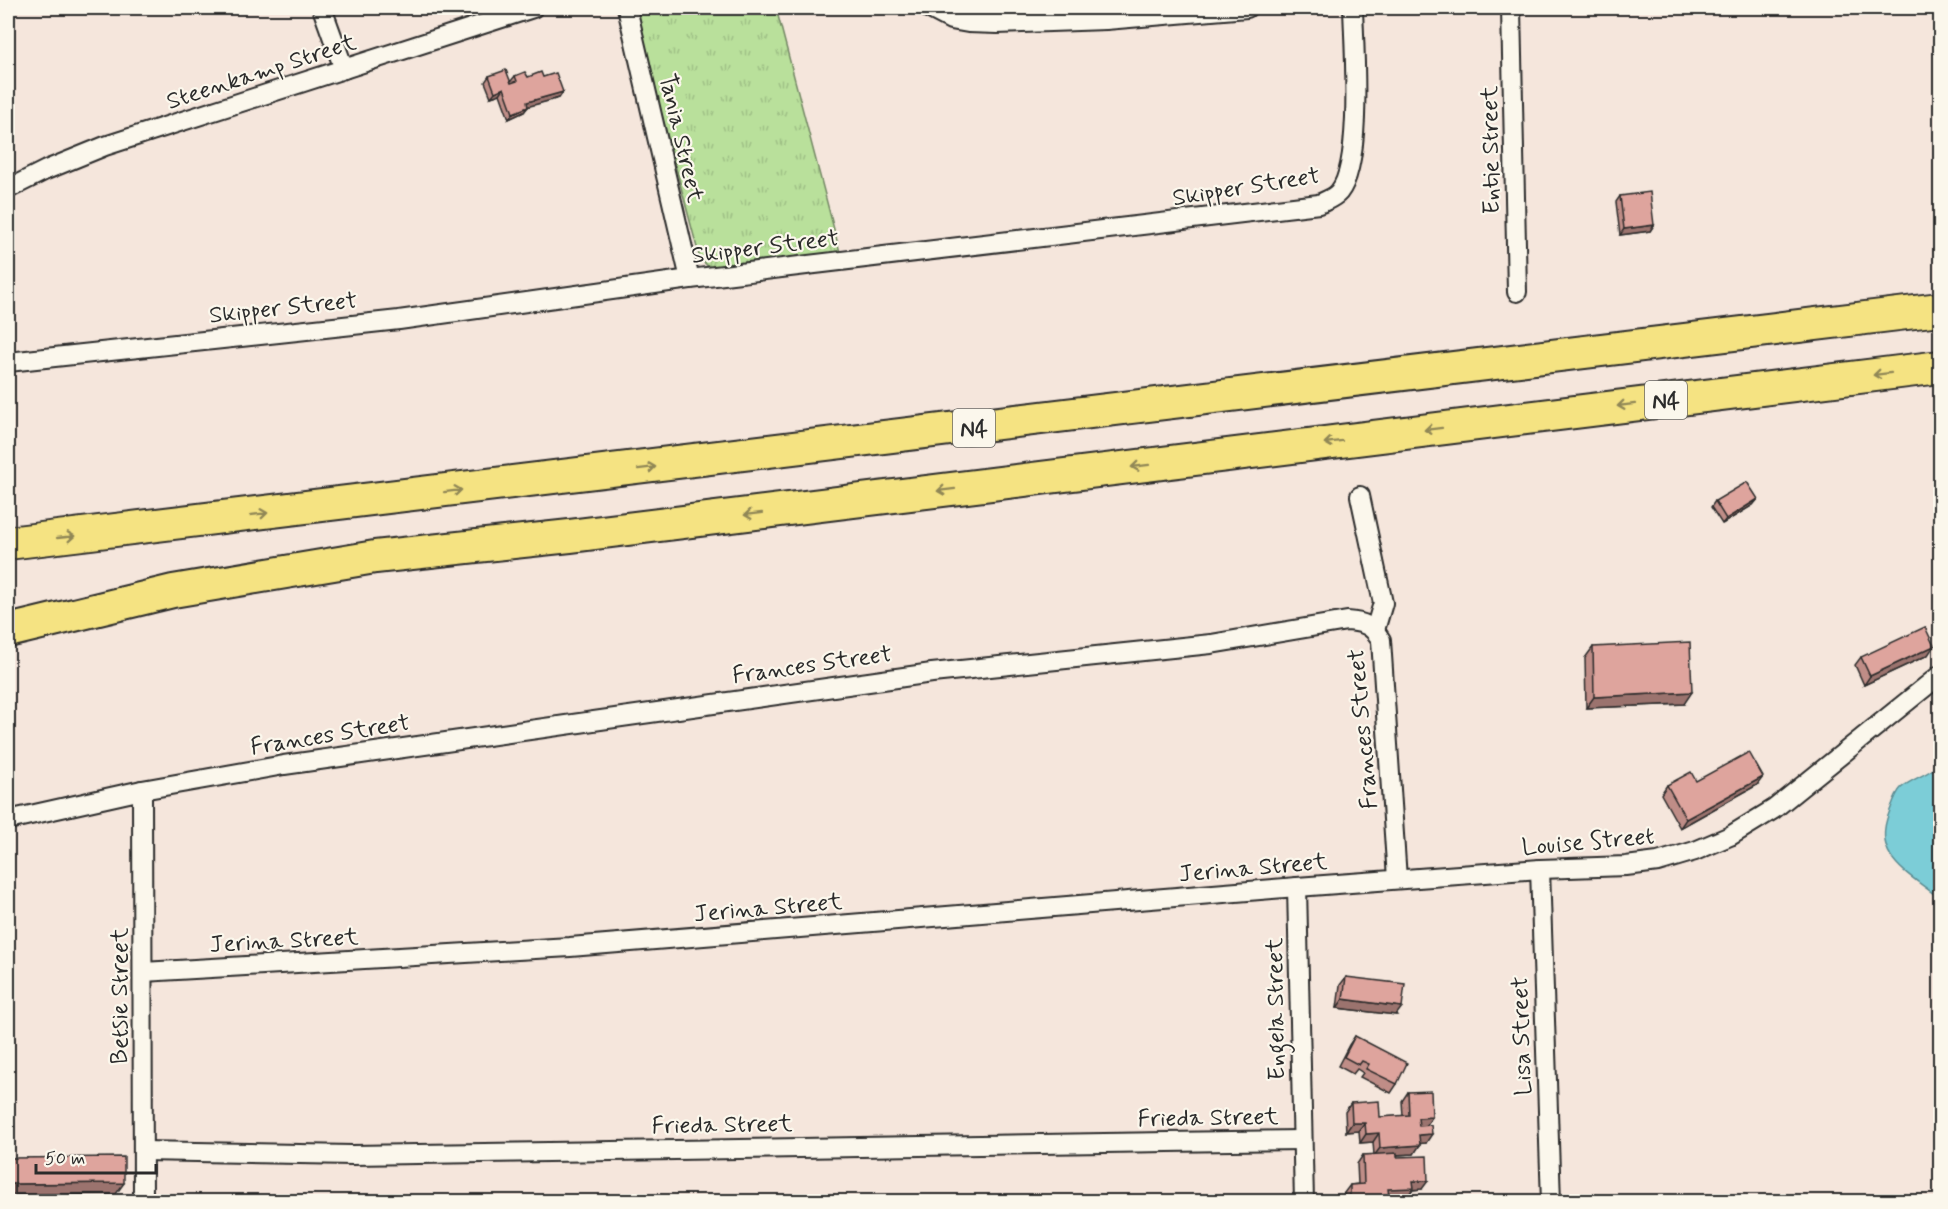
<svg xmlns="http://www.w3.org/2000/svg" width="1948" height="1209" viewBox="0 0 1948 1209" font-family="Mynerve,sans-serif">
  <style>
    .park { fill: url(#park-tufts); stroke: #728663; stroke-width: 1.5 }
    .water { fill: #7ccdd7; stroke: #5c8c92; stroke-width: 1.5 }
    .lines { fill: none; stroke-linecap: round; stroke-linejoin: round }
    .street-casing { stroke: #2b2b2b; stroke-width: 22 }
    .highway-casing { stroke: #2b2b2b; stroke-width: 36 }
    .street { stroke: #fbf7ec; stroke-width: 18 }
    .highway { stroke: #f5e382; stroke-width: 32 }
    .wall { fill: #bf8d87; stroke: #2b2b2b; stroke-width: 1.5 }
    .shaded-wall { fill: #9b736e; stroke: #2b2b2b; stroke-width: 1.5 }
    .building { fill: #dea49d; stroke: #2b2b2b; stroke-width: 1.5 }
    .oneway { stroke: #908756 }
    .labels { text-anchor: middle; stroke-width: 4.5; stroke-linejoin: round; paint-order: stroke }
    .shield { fill: #fbf7ec; stroke: #696865; stroke-width: 1.5 }
    .shield-label { font-size: 22px; font-weight: bold; fill: #2b2b2b }
    .street-label { font-size: 24px; fill: #2b2b2b; stroke: #fbf7ec }
  </style>
  <defs>
    <pattern id="park-tufts" width="24" height="20" patternUnits="userSpaceOnUse" patternTransform="scale(1.5)"><rect width="24" height="20" fill="#b9e09b"/><path d="M3 7l-1-3M5 7V3M7 7l1-3M15 17l-1-3M17 17v-4M19 17l1-3" fill="none" stroke="#9fc086"/></pattern>
  </defs>
  <rect width="100%" height="100%" fill="#f5e6dc"/>
  <filter id="ink" filterUnits="userSpaceOnUse"><feTurbulence type="fractalNoise" baseFrequency=".0167" numOctaves="2"/><feDisplacementMap in="SourceGraphic" scale="12" xChannelSelector="R" yChannelSelector="G"/><feConvolveMatrix kernelMatrix="1 2 1 2 8 2 1 2 1" color-interpolation-filters="sRGB"/></filter>
  <g filter="url(#ink)">
    <path class="park" d="M 636,8 L 776,8 L 840,252 L 719,269 L 708,266 L 700,259 L 636,17 Z"/>
    <path class="water" d="M 1940,764 L 1940,895 L 1934,894 C 1906,872 1872,856 1889,813 C 1892,806 1895,794 1901,788 C 1913,778 1928,775 1940,764 Z"/>
    <g class="lines">
      <g class="street-casing">
        <g id="street">
          <path d="M 322,8 L 344,69"/>
          <path d="M 627,8 L 690,279"/>
          <path d="M 928,8 L 951,20 L 968,23 L 997,24 L 1106,20 L 1247,8"/>
          <path d="M 1511,8 L 1517,292"/>
          <path d="M 8,189 L 46,170 L 105,146 L 533,8"/>
          <path d="M 8,362 L 399,320 L 690,279 L 1319,204 C 1327,200 1334,198 1339,192 C 1363,163 1354,46 1353,8"/>
          <path d="M 1360,496 L 1383,603 L 1375,630"/>
          <path d="M 142,790 L 143,1202"/>
          <path d="M 8,820 L 142,790 L 284,765 L 932,673 L 1211,644 L 1347,621 C 1364,622 1373,626 1381,640 L 1397,879"/>
          <path d="M 1540,869 L 1551,1202"/>
          <path d="M 1297,887 L 1304,1202"/>
          <path d="M 143,972 L 570,947 L 1297,887 L 1540,869 L 1626,866 L 1658,862 L 1695,851 L 1730,836 L 1774,809 L 1940,675"/>
          <path d="M 143,1151 L 352,1155 L 1301,1140"/>
        </g>
      </g>
      <g class="highway-casing">
        <g id="highway">
          <path d="M 8,543 L 1940,309"/>
          <path d="M 8,631 L 173,591 L 375,557 L 570,536 L 1940,367"/>
        </g>
      </g>
      <use href="#street" class="street"/>
      <use href="#highway" class="highway"/>
    </g>
    <g class="wall">
      <path d="M 489,76 L 511,81 L 515,76 L 528,77 L 543,77 L 563,92 L 559,98 L 528,106 L 524,112 L 509,119 L 500,94 L 491,97 L 485,82 Z"/>
      <path d="M 1620,196 L 1654,225 L 1650,231 L 1620,235 L 1616,202 Z"/>
      <path d="M 1758,499 L 1753,505 L 1722,524 L 1711,507 L 1715,501 Z"/>
      <path d="M 1593,647 L 1684,704 L 1586,708 L 1585,658 Z"/>
      <path d="M 1928,655 L 1864,685 L 1855,665 L 1861,657 Z"/>
      <path d="M 1696,781 L 1757,785 L 1680,828 L 1661,794 L 1667,785 Z"/>
      <path d="M 1346,977 L 1396,1015 L 1337,1008 L 1340,985 Z"/>
      <path d="M 1355,1036 L 1397,1084 L 1391,1093 L 1360,1077 L 1363,1073 L 1357,1069 L 1353,1074 L 1338,1066 L 1349,1045 Z"/>
      <path d="M 1408,1092 L 1432,1117 L 1426,1125 L 1426,1143 L 1420,1143 L 1414,1154 L 1397,1155 L 1397,1157 L 1422,1189 L 1412,1190 L 1408,1196 L 1388,1197 L 1386,1202 L 1344,1202 L 1344,1193 L 1350,1185 L 1358,1184 L 1357,1164 L 1363,1155 L 1374,1155 L 1373,1142 L 1360,1143 L 1359,1131 L 1346,1132 L 1345,1112 L 1351,1103 L 1380,1117 L 1403,1116 L 1402,1101 Z"/>
    </g>
    <g class="shaded-wall">
      <path d="M 504,88 L 500,94 L 491,97 L 495,92 Z"/>
      <path d="M 563,92 L 559,98 L 523,108 L 527,102 Z"/>
      <path d="M 528,107 L 524,112 L 509,119 L 513,113 Z"/>
      <path d="M 1654,225 L 1650,231 L 1620,235 L 1624,229 Z"/>
      <path d="M 1758,499 L 1753,505 L 1722,524 L 1726,519 Z"/>
      <path d="M 1934,646 L 1928,655 L 1864,685 L 1870,676 Z"/>
      <path d="M 1692,692 L 1684,704 L 1586,708 L 1594,697 Z"/>
      <path d="M 1763,777 L 1757,785 L 1680,828 L 1686,819 Z"/>
      <path d="M 1343,999 L 1402,1007 L 1396,1015 L 1337,1008 Z"/>
      <path d="M 1432,1117 L 1426,1126 L 1412,1126 L 1418,1118 Z"/>
      <path d="M 1352,1123 L 1365,1123 L 1359,1131 L 1346,1132 Z"/>
      <path d="M 1379,1133 L 1373,1142 L 1360,1143 L 1366,1134 Z"/>
      <path d="M 1432,1134 L 1426,1143 L 1413,1144 L 1419,1135 Z"/>
      <path d="M 1420,1145 L 1414,1154 L 1374,1156 L 1380,1148 Z"/>
      <path d="M 1413,1181 L 1428,1181 L 1422,1189 L 1412,1190 L 1408,1196 L 1388,1197 L 1386,1202 L 1349,1202 L 1350,1199 Z"/>
      <path d="M 124,1183 L 116,1194 L 8,1195 L 8,1184 Z"/>
    </g>
    <g class="building">
      <path d="M 506,70 L 511,83 L 517,81 L 515,76 L 525,72 L 528,77 L 541,72 L 543,77 L 556,73 L 563,92 L 527,102 L 528,107 L 513,113 L 504,88 L 495,92 L 489,76 Z"/>
      <path d="M 1650,192 L 1654,225 L 1624,229 L 1620,196 Z"/>
      <path d="M 1747,482 L 1758,499 L 1726,519 L 1715,501 Z"/>
      <path d="M 1925,627 L 1934,646 L 1870,676 L 1861,657 Z"/>
      <path d="M 1690,642 L 1692,692 L 1594,697 L 1593,647 Z"/>
      <path d="M 1749,752 L 1763,777 L 1686,819 L 1667,785 L 1691,772 L 1696,781 Z"/>
      <path d="M 1346,977 L 1405,984 L 1402,1007 L 1343,999 Z"/>
      <path d="M 1355,1036 L 1407,1063 L 1397,1084 L 1366,1069 L 1369,1064 L 1362,1061 L 1359,1065 L 1344,1057 Z"/>
      <path d="M 1431,1091 L 1432,1117 L 1418,1118 L 1419,1126 L 1431,1125 L 1432,1134 L 1419,1135 L 1420,1145 L 1380,1148 L 1379,1133 L 1366,1134 L 1365,1123 L 1352,1123 L 1351,1103 L 1379,1101 L 1380,1117 L 1409,1115 L 1408,1092 Z"/>
      <path d="M 1397,1153 L 1397,1157 L 1427,1156 L 1428,1181 L 1413,1181 L 1414,1188 L 1388,1189 L 1389,1197 L 1350,1199 L 1350,1185 L 1364,1184 L 1363,1155 Z"/>
      <path d="M 124,1157 L 124,1183 L 8,1184 L 8,1158 Z"/>
    </g>
    <defs><path id="oneway-shaft" d="M-6 0H5M1.5-3L5.5 0L1.5 3" fill="none" stroke-width="1.6" stroke-linecap="round" stroke-linejoin="round" transform="scale(1.5)"/></defs>
    <g class="oneway">
      <use href="#oneway-shaft" transform="translate(1882 374) rotate(173)"/>
      <use href="#oneway-shaft" transform="translate(1626 405) rotate(173)"/>
      <use href="#oneway-shaft" transform="translate(1433 429) rotate(173)"/>
      <use href="#oneway-shaft" transform="translate(1333 442) rotate(173)"/>
      <use href="#oneway-shaft" transform="translate(1140 466) rotate(173)"/>
      <use href="#oneway-shaft" transform="translate(647 468) rotate(-7)"/>
      <use href="#oneway-shaft" transform="translate(946 490) rotate(173)"/>
      <use href="#oneway-shaft" transform="translate(453 491) rotate(-7)"/>
      <use href="#oneway-shaft" transform="translate(259 514) rotate(-7)"/>
      <use href="#oneway-shaft" transform="translate(753 514) rotate(173)"/>
      <use href="#oneway-shaft" transform="translate(66 537) rotate(-6)"/>
    </g>
  </g>
  <g class="labels">
    <g class="shield">
      <rect x="1645" y="381" width="42" height="38" rx="4.5"/>
      <rect x="953" y="409" width="42" height="38" rx="4.5"/>
    </g>
    <g class="shield-label">
      <text x="1666" y="408">N4</text>
      <text x="974" y="436">N4</text>
    </g>
    <g class="street-label">
      <text transform="translate(261 71) rotate(-18)" y="8">Steenkamp Street</text>
      <text transform="translate(682 138) rotate(77)" y="8">Tania Street</text>
      <text transform="translate(1490 150) rotate(-91)" y="8">Entie Street</text>
      <text transform="translate(1246 186) rotate(-9)" y="8">Skipper Street</text>
      <text transform="translate(765 246) rotate(-7)" y="8">Skipper Street</text>
      <text transform="translate(283 307) rotate(-6)" y="8">Skipper Street</text>
      <text transform="translate(812 664) rotate(-8)" y="8">Frances Street</text>
      <text transform="translate(1362 729) rotate(-95)" y="8">Frances Street</text>
      <text transform="translate(330 734) rotate(-9)" y="8">Frances Street</text>
      <text transform="translate(1588 841) rotate(-5)" y="8">Louise Street</text>
      <text transform="translate(1253 867) rotate(-5)" y="8">Jerina Street</text>
      <text transform="translate(768 907) rotate(-5)" y="8">Jerina Street</text>
      <text transform="translate(284 940) rotate(-3)" y="8">Jerina Street</text>
      <text transform="translate(119 996) rotate(-90)" y="8">Betsie Street</text>
      <text transform="translate(1275 1009) rotate(-91)" y="8">Engela Street</text>
      <text transform="translate(1521 1036) rotate(-92)" y="8">Lisa Street</text>
      <text transform="translate(1208 1117) rotate(-1)" y="8">Frieda Street</text>
      <text transform="translate(722 1124) rotate(-1)" y="8">Frieda Street</text>
    </g>
  </g>
  <rect width="1948" height="1209" fill="none" stroke="#fbf7ec" stroke-width="30"/>
  <rect x="15" y="15" width="1918" height="1179" fill="none" stroke="#2b2b2b" stroke-width="2" filter="url(#ink)"/>
  <path d="M36 1164v9h120v-9" fill="none" stroke="#2b2b2b" stroke-width="3"/>
  <text x="45" y="1164" font-size="18" fill="#2b2b2b" stroke="#fbf7ec" stroke-width="4.5" paint-order="stroke">50 m</text>
</svg>
